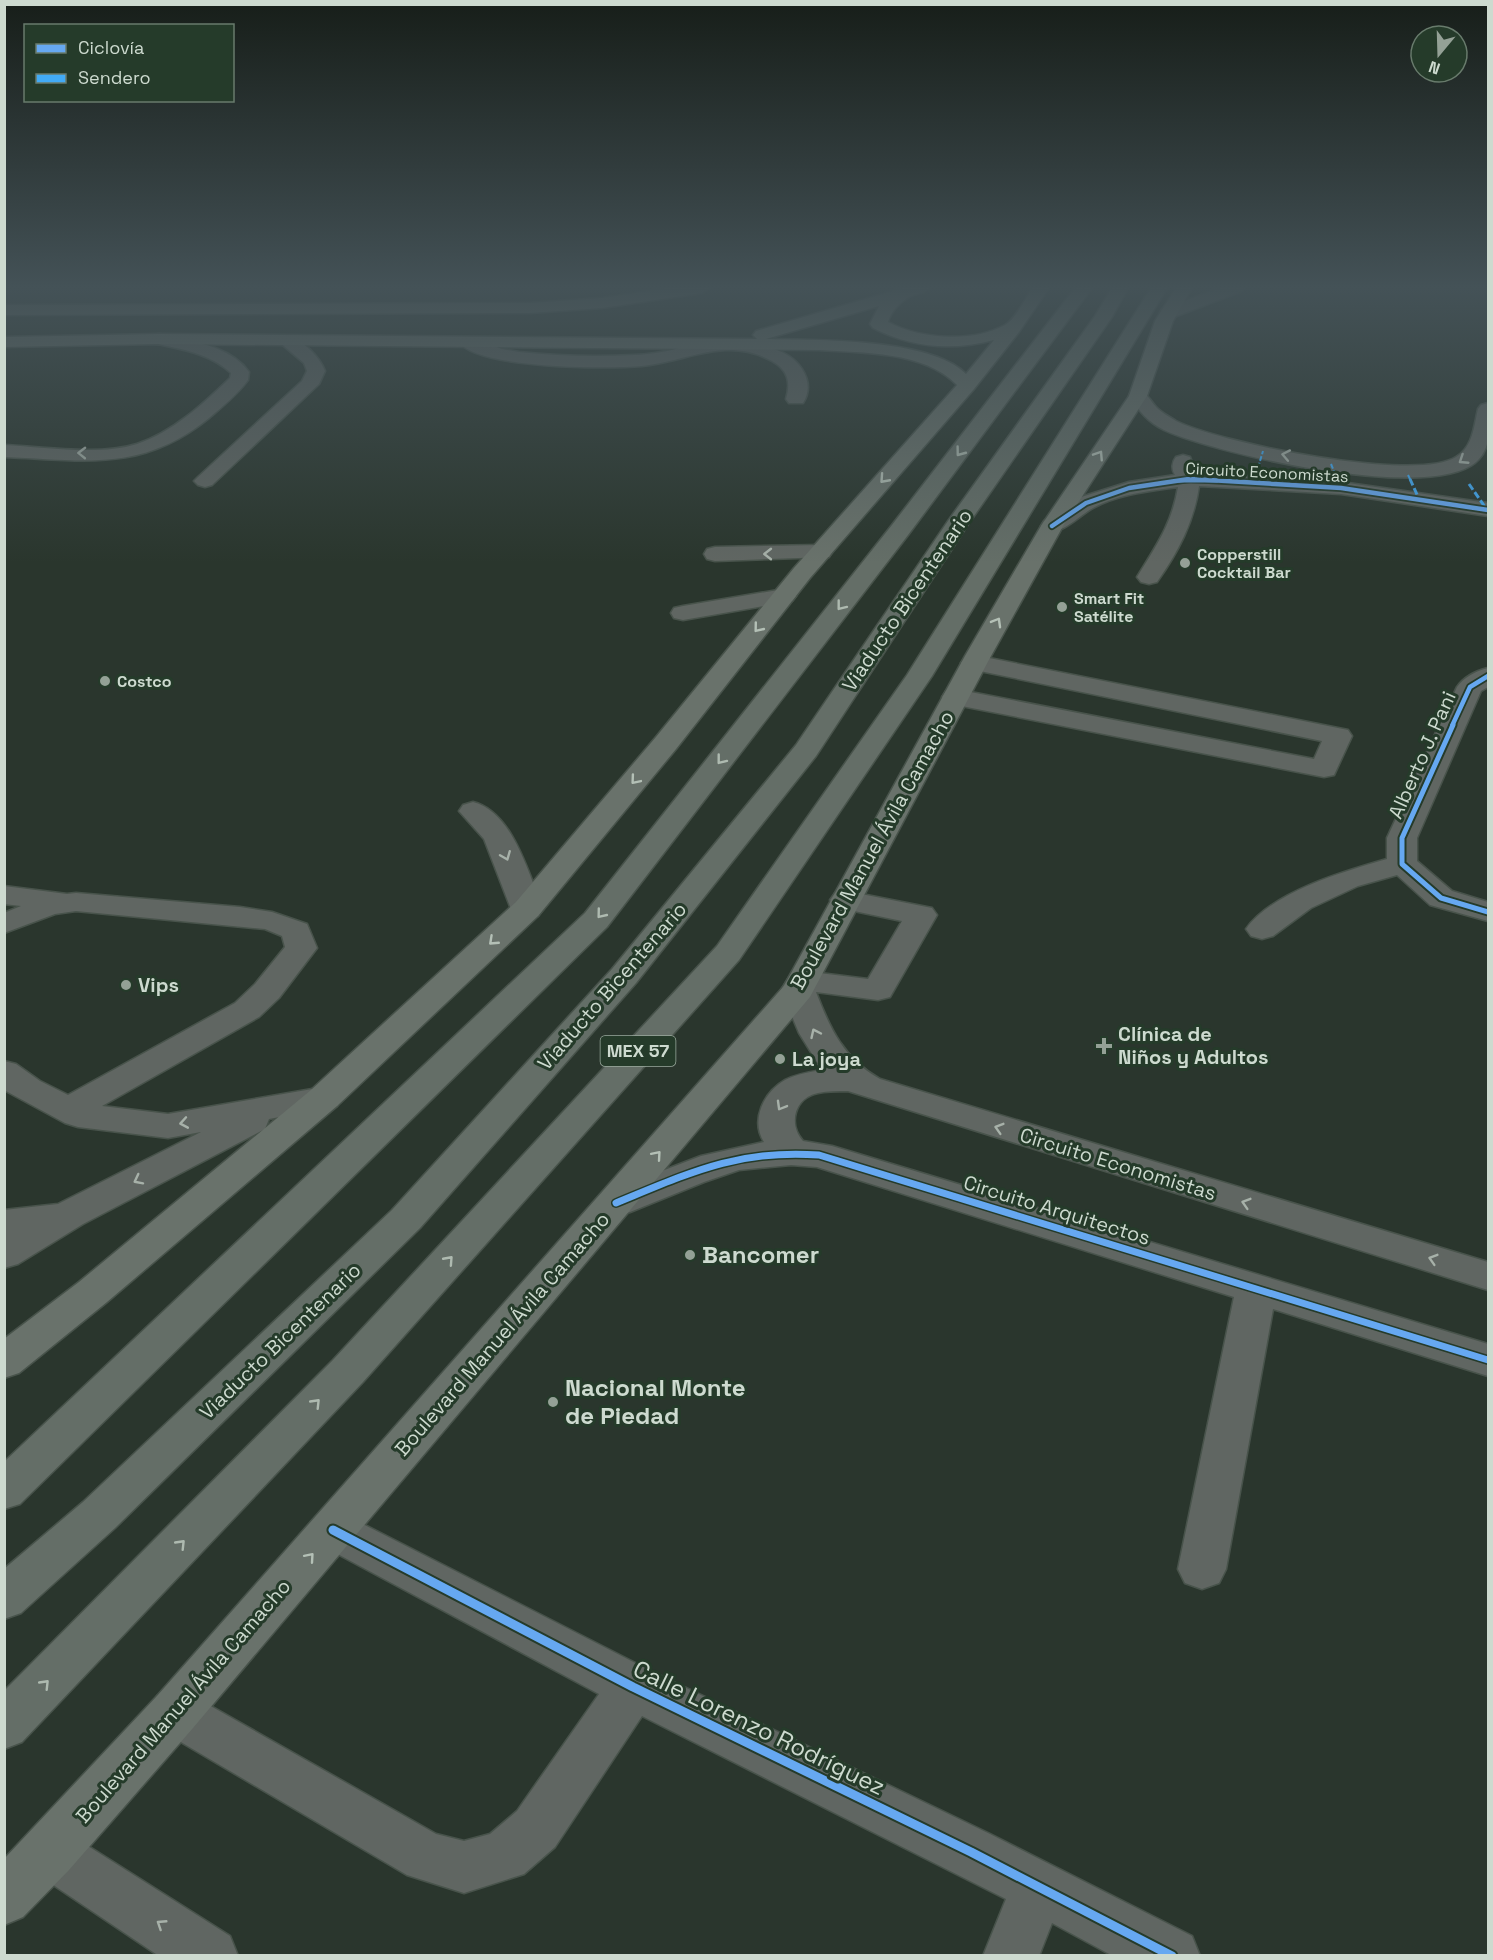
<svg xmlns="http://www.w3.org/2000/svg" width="1493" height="1960" viewBox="0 0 1493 1960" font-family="'Space Grotesk',sans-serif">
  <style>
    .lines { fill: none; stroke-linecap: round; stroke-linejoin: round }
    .minor-casing { stroke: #48534b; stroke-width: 3 }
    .major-casing { stroke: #48534b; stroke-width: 3 }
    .highway-casing { stroke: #48534b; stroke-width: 3 }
    .minor { fill: #606662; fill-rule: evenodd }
    .major { fill: #69726b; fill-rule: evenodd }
    .highway { fill: #646e67; fill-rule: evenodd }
    .quiet-far1 { stroke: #42abf6; stroke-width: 2; stroke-dasharray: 5 2; stroke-linecap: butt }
    .quiet { stroke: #42abf6; stroke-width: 3; stroke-dasharray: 7 3; stroke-linecap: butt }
    .cycleway-far4-casing { stroke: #253b2a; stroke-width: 5 }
    .cycleway-far3-casing { stroke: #253b2a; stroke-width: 8 }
    .cycleway-far2-casing { stroke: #253b2a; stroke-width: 9 }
    .cycleway-far1-casing { stroke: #253b2a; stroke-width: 10 }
    .cycleway-casing { stroke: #253b2a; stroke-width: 13 }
    .cycleway-far4 { stroke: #66a8f1; stroke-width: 3 }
    .cycleway-far3 { stroke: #66a8f1; stroke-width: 4.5 }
    .cycleway-far2 { stroke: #66a8f1; stroke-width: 5 }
    .cycleway-far1 { stroke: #66a8f1; stroke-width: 7 }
    .cycleway { stroke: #66a8f1; stroke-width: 9 }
    .oneway { stroke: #aebab0 }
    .oneway2 { stroke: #a7b1a9 }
    .oneway3 { stroke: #b4c0b6 }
    .poi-dot { fill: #94a196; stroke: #253b2a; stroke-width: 2 }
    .labels { text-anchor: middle; stroke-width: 6; stroke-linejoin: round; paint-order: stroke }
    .far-street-label { font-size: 16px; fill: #cddacf; stroke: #253b2a }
    .far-poi-label { font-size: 16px; font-weight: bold; fill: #cddacf; stroke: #253b2a; text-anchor: start }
    .shield { fill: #253b2a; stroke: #9baa9e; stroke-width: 1.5 }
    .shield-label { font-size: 18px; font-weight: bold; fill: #cddacf }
    .street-label { font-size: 20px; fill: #cddacf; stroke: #253b2a }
    .poi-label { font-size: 20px; font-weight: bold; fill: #cddacf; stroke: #253b2a; text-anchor: start }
    .near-poi-label { font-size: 24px; font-weight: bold; fill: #cddacf; stroke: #253b2a; text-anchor: start }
    .near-street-label { font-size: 24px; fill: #cddacf; stroke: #253b2a }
  </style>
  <rect width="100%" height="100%" fill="#2a362d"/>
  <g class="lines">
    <g class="minor-casing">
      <g id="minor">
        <path d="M 1220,288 L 1244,288 L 1242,291 L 1174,317 L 1162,317 L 1160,313 L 1162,309 Z"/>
        <path d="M 159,334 C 189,341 230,345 249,372 L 248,380 C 238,394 222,407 209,418 C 141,473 85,460 4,457 L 4,445 C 44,447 99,456 137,444 C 173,432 203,404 230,378 L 231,373 C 210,353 180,349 153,343 L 150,339 L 153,335 Z"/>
        <path d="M 287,336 C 303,340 319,356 325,371 L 319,384 L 212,485 L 205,487 L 198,485 L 194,481 L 198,477 L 302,381 L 307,371 L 304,363 L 278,341 L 281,337 Z"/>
        <path d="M 468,337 L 502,349 L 519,352 C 557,356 596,357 634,355 C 684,354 716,328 768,347 C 782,351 794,357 802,369 C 809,380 810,392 803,403 L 789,403 L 786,399 C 791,382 788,370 772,361 C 726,336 689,361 642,366 C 610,369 478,369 459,342 L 462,338 Z"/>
        <path d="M 1138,390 C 1148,393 1150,401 1157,408 C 1162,413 1170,417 1176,421 C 1220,443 1416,483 1456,457 C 1473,447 1474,426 1478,409 L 1481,405 L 1488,403 C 1490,421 1492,445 1479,459 C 1439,505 1216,454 1164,430 C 1148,422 1139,411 1129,396 L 1131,392 Z"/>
        <path d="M 1183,455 L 1190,457 L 1196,473 L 1341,482 L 1488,503 L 1488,516 L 1341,494 L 1199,486 C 1194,522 1178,552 1157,582 L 1149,584 L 1141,582 L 1137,577 C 1156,546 1172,524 1178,487 C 1150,491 1118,494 1093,508 C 1077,517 1063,535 1044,531 L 1041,526 L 1044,521 L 1078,498 L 1129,482 L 1175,475 C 1171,469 1172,462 1176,457 Z"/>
        <path d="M 821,545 L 829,547 L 832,552 L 829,557 L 715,561 L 707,559 L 704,554 L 707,549 L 715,547 Z"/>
        <path d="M 784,589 L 792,591 L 796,596 L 792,601 L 683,620 L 674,618 L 671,613 L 674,608 L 683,606 Z"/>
        <path d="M 974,655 L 1338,728 L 1348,730 L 1352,736 L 1334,775 L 1324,777 L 946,703 L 942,697 L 946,691 L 955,689 L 1314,759 L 1322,741 L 965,668 L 961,663 L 965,658 Z"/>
        <path d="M 1488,668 L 1488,687 L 1481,691 L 1417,838 L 1417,861 L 1452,891 L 1488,902 L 1488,921 L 1430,905 L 1397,875 L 1358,886 L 1311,908 L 1273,936 L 1262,939 L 1251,936 L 1246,929 C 1272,892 1345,871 1387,859 L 1387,838 L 1457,687 C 1464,677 1476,671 1488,668 Z"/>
        <path d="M 473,802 C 513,812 529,875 543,909 L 538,916 L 527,918 L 516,916 L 511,909 L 484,839 L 459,811 L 463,805 Z"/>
        <path d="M 4,886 L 67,894 L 76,893 L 240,907 L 272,912 L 307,924 L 317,948 L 279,998 L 259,1017 L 102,1106 L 168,1114 L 324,1087 L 337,1090 L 342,1098 L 337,1106 L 269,1119 L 265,1129 L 83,1224 L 18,1264 L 4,1268 L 4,1210 L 58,1204 L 201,1132 L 168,1138 L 78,1127 L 65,1123 L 4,1090 L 4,1061 L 16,1064 L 40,1081 L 68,1095 L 235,1003 L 255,984 L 285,947 L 282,936 L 265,929 L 76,911 L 55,914 L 4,933 L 4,913 L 21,906 L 4,904 Z"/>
        <path d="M 846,891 L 932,908 L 937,915 L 890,997 L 878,1000 L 816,992 C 830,1029 844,1059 880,1079 L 1488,1262 L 1488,1290 L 848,1091 C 838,1091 828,1091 818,1093 C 794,1098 788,1124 803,1141 L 832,1146 L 1488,1344 L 1488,1376 L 1273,1309 L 1226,1569 L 1219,1583 L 1202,1589 L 1185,1583 L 1178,1569 L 1234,1297 L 817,1167 L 791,1165 L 739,1170 L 704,1182 L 630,1212 L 616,1216 L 602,1212 L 597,1203 L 602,1194 L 701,1156 L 764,1142 C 750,1120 764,1092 785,1080 C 796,1074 810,1072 822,1070 L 799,1033 L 781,990 L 791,974 L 803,971 L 868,979 L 902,921 L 835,907 L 830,900 L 835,893 Z"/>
        <path d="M 333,1511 L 349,1517 L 651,1671 L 990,1834 L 1192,1936 L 1200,1956 L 1113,1956 L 1052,1923 L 1039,1956 L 983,1956 L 1006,1899 L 642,1716 L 555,1847 L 524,1874 L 464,1893 L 407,1875 L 157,1728 L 150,1712 L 157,1696 L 175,1689 L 193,1696 L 436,1834 L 464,1841 L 490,1834 L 517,1811 L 599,1694 L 317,1543 L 310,1530 L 317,1517 Z"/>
        <path d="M 50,1826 L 69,1834 L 230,1936 L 238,1956 L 159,1956 L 31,1870 L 23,1852 L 31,1834 Z"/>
      </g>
    </g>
    <g class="major-casing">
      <g id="major">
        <path d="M 668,288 L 710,288 L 702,293 L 602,308 L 530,313 L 4,315 L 4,305 L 530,303 L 602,298 Z"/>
        <path d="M 903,288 L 929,288 C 924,294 918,293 911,296 C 901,301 891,311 888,322 C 920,339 972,343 1005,325 C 1016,319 1025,298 1033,288 L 1049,288 L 1019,332 L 974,389 L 810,578 L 676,749 L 538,916 L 337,1106 L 107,1302 L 19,1373 L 4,1378 L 4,1339 L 79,1282 L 311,1090 L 516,902 L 656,737 L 794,568 L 957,385 C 924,351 863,353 819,350 L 159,344 L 4,347 L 4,337 L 159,334 L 757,339 L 753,335 L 756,331 ZM 879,306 L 870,324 L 873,328 C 912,348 952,351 994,340 L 966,374 C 931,338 815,340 766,339 Z"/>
        <path d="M 1176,288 L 1192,288 L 1173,321 L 1147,396 L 1063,526 L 991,656 L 810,997 L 193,1728 L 69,1870 L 23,1917 L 4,1925 L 4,1859 L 157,1696 L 784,986 L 965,656 L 1041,526 L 1129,396 L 1155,321 Z"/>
      </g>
    </g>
    <g class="highway-casing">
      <g id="highway">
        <path d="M 1075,288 L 1092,288 L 908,535 L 607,927 L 20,1504 L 4,1509 L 4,1462 L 585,913 L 892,525 Z"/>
        <path d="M 1112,288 L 1128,288 L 1112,317 L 967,526 L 816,756 L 636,983 L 420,1228 L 115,1528 L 21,1613 L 4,1619 L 4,1569 L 83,1502 L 392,1210 L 612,969 L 796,745 L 948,521 L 1095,316 Z"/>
        <path d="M 1151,288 L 1167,288 L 932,676 L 739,960 L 363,1382 L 22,1742 L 4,1749 L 4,1691 L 333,1360 L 717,946 L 907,675 Z"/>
      </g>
    </g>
    <use href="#minor" class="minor"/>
    <use href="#major" class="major"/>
    <use href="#highway" class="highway"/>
    <g class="quiet-far1">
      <path d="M 1331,464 L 1338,481"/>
      <path d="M 1408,475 L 1411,481"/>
      <path d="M 1254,481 L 1263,451"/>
    </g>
    <g class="quiet">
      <path d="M 1337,479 L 1341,488"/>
      <path d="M 1410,479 L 1419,499"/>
      <path d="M 1254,482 L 1255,479"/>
      <path d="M 1469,484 L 1487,510"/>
    </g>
    <g class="cycleway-far4-casing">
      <path id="cycleway-far4" d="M 1179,481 L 1217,481"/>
    </g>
    <g class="cycleway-far3-casing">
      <g id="cycleway-far3">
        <path d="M 1192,479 L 1341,488 L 1488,510"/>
        <path d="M 1052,526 L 1086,503 L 1129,488 L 1189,479"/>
        <path d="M 1452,726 L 1470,687 L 1488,676"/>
      </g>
    </g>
    <g class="cycleway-far2-casing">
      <path id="cycleway-far2" d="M 1453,725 L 1402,838 L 1402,864 L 1441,898 L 1488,912"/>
    </g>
    <g class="cycleway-far1-casing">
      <path id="cycleway-far1" d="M 616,1203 C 689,1173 738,1149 819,1155 L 1488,1360"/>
    </g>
    <g class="cycleway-casing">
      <path id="cycleway" d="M 333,1530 L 633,1687 L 971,1852 L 1172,1956"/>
    </g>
    <use href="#cycleway-far4" class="cycleway-far4"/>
    <use href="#cycleway-far3" class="cycleway-far3"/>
    <use href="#cycleway-far2" class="cycleway-far2"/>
    <use href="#cycleway-far1" class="cycleway-far1"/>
    <use href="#cycleway" class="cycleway"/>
  </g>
  <defs><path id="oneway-chevron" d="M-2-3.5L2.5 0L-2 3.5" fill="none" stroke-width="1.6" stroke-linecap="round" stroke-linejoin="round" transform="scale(1.5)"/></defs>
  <g class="oneway">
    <use href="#oneway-chevron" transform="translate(960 452) rotate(127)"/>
    <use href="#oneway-chevron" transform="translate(841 606) rotate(128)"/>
    <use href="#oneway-chevron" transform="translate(721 760) rotate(128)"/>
    <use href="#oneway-chevron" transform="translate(601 914) rotate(129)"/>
    <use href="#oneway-chevron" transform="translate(449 1260) rotate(-48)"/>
    <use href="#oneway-chevron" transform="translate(316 1403) rotate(-46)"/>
    <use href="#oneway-chevron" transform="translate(181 1544) rotate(-46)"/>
    <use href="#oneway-chevron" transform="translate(45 1684) rotate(-46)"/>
  </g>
  <g class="oneway2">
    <use href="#oneway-chevron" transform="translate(82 453) rotate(-179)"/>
    <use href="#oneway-chevron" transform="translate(1286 455) rotate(-169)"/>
    <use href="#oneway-chevron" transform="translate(1463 460) rotate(147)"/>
    <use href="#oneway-chevron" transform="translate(768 554) rotate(-180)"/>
    <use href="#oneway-chevron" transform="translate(506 856) rotate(68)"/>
    <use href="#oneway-chevron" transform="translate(815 1033) rotate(-115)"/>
    <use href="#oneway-chevron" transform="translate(781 1106) rotate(120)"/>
    <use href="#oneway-chevron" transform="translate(184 1123) rotate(170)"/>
    <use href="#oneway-chevron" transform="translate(999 1128) rotate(-163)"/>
    <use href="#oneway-chevron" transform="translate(138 1180) rotate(153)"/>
    <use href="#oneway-chevron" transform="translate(1246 1203) rotate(-163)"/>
    <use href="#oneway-chevron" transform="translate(1433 1259) rotate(-163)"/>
    <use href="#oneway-chevron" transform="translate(161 1924) rotate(-147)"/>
  </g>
  <g class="oneway3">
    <use href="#oneway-chevron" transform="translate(1099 455) rotate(-57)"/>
    <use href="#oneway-chevron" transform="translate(884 479) rotate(132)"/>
    <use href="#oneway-chevron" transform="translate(997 622) rotate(-60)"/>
    <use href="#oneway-chevron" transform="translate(758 628) rotate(129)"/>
    <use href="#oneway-chevron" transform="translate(635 780) rotate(130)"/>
    <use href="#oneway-chevron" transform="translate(493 941) rotate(137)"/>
    <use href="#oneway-chevron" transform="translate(657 1155) rotate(-49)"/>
    <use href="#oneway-chevron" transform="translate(310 1557) rotate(-49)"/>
  </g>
  <linearGradient id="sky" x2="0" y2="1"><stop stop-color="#171e19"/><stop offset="0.51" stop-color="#445257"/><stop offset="1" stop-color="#445257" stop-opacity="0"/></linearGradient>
  <rect width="1493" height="563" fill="url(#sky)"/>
  <g class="poi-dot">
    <circle cx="1185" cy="563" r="6"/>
    <circle cx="1062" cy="607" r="6"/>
    <circle cx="105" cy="681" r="6"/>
    <circle cx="126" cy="985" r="6"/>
    <path d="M1101 1037h6v6h6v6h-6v6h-6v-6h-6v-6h6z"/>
    <circle cx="780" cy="1059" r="6"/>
    <circle cx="690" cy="1255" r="6"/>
    <circle cx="553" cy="1402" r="6"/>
  </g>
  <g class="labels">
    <g class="far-street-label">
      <text transform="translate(1267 472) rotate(3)" y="6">Circuito Economistas</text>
    </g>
    <g class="far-poi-label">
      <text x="1197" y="560">Copperstill<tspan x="1197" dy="18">Cocktail Bar</tspan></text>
      <text x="1074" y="604">Smart Fit<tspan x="1074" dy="18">Satélite</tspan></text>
      <text x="117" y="687">Costco</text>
    </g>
    <rect class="shield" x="600.5" y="1036" width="75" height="30" rx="4.5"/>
    <g class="shield-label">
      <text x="638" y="1057">MEX 57</text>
    </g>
    <g class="street-label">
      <text transform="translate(907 600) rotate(-56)" y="7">Viaducto Bicentenario</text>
      <text transform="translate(1422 755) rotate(-66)" y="7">Alberto J. Pani</text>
      <text transform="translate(872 850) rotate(-61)" y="7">Boulevard Manuel Ávila Camacho</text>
      <text transform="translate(612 986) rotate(-49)" y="7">Viaducto Bicentenario</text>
      <text transform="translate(1118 1164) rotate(17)" y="7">Circuito Economistas</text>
      <text transform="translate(1057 1210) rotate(17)" y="7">Circuito Arquitectos</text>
      <text transform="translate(502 1334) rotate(-49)" y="7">Boulevard Manuel Ávila Camacho</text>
      <text transform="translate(280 1341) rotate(-44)" y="7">Viaducto Bicentenario</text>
      <text transform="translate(183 1701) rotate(-49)" y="7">Boulevard Manuel Ávila Camacho</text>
    </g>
    <g class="poi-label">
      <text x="138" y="992">Vips</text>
      <text x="1118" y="1041">Clínica de<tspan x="1118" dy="23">Niños y Adultos</tspan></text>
      <text x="792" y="1066">La joya</text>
    </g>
    <g class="near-poi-label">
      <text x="702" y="1263">Bancomer</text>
      <text x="565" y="1396">Nacional Monte<tspan x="565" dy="28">de Piedad</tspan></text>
    </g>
    <g class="near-street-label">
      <text transform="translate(759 1728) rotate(26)" y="8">Calle Lorenzo Rodríguez</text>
    </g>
  </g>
  <rect width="1493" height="1960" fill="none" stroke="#cddacf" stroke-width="12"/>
  <rect x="24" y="24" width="210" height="78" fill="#253b2a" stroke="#687b6c" stroke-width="1.5"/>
  <rect x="36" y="44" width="30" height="9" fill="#66a8f1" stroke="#687b6c" stroke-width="1.5"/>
  <text x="78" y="54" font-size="18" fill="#cddacf">Ciclovía</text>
  <rect x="36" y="74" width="30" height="9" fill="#42abf6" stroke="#687b6c" stroke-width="1.5"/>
  <text x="78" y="84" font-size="18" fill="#cddacf">Sendero</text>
  <g transform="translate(1439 54) rotate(199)"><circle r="28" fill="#253b2a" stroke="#687b6c" stroke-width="1.5"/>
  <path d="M0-4.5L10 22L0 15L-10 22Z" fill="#94a196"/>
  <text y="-9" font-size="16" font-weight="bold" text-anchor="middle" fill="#cddacf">N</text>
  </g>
</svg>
